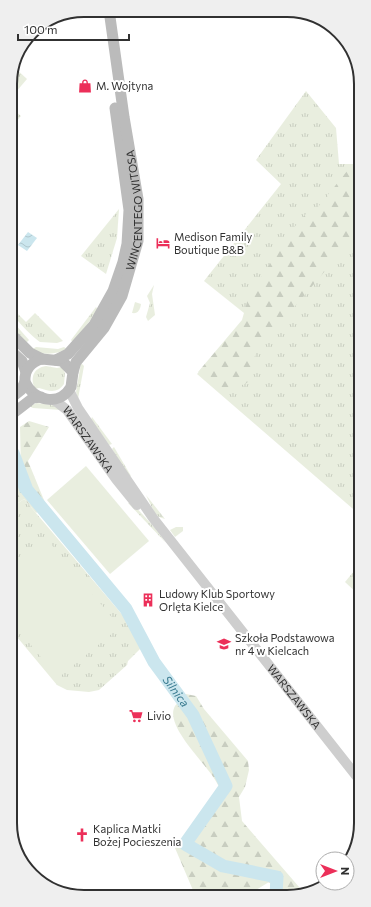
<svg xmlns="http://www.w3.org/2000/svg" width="371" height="907" viewBox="0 0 371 907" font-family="Commissioner,sans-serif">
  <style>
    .grass { fill: url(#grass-tufts) }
    .forest { fill: url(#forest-firs) }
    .pitch { fill: #e9eedf }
    .water { fill: url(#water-waves) }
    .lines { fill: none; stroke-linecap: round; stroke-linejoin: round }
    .river { stroke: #cbe6ee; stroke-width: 13 }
    .tertiary { stroke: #cecece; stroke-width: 10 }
    .secondary { stroke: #bbb; stroke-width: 11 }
    .labels { text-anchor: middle; stroke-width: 4; stroke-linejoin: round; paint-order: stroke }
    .poi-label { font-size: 11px; fill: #313131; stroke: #fff; text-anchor: start }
    .street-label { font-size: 11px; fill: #313131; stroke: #fff }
    .water-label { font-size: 12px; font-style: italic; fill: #397b90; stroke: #fff }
    .rim { fill: none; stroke: #313131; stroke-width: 2 }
  </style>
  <defs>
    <pattern id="grass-tufts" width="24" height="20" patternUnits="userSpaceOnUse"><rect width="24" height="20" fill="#e9eedf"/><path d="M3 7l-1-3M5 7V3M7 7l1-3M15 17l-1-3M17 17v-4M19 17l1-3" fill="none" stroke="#c8cdc0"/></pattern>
    <pattern id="forest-firs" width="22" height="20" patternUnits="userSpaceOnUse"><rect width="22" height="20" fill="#e9eedf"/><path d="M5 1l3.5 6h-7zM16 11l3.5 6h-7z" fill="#c8cdc0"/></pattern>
    <pattern id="water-waves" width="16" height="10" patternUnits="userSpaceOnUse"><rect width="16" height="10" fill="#cbe6ee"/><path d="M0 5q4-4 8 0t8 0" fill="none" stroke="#afc6cd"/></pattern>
  </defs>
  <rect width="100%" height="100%" fill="#fff"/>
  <g class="grass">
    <path d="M 14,67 L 27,79 L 10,99 L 10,79 Z"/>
    <path d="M 306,91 L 336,128 L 339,164 L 359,164 L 360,515 L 197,374 L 249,317 L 204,281 L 281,184 L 256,160 Z"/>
    <path d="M 10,107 L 21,116 L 10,129 Z"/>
    <path d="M 119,209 L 117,238 L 106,274 L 81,256 Z"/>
    <path d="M 154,285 L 152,294 L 155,315 L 148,321 L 146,317 L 150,303 L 147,296 Z"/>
    <path d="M 135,302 L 141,304 C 140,310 138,314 132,313 Z"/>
    <path d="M 11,307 L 26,322 L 35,313 L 63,341 L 57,343 L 40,342 C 32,336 11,317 11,307 Z"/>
    <path d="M 96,307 L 98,310 L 73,343 L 71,340 Z"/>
    <path d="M 14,323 L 29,340 L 25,344 L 11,326 L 11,324 Z"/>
    <path d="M 36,347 L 58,349 L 64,347 L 67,349 C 55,355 43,355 31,350 Z"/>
    <path d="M 81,363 L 84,366 L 78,399 L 76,392 Z"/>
    <path d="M 46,366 L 57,368 L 62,367 L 65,373 L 64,384 C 57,394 49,391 39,388 L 35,389 C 30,378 33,368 46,366 Z"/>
    <path d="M 37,403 L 58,406 L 61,410 L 33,408 L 29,406 Z"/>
    <path d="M 92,417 L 112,444 L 109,445 L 91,420 Z"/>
    <path d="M 114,447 L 131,476 L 127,475 L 112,449 Z"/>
    <path d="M 146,495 L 165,519 L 156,516 Z"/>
    <path d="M 24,499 L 125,618 L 141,648 L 128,661 L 127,665 L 99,690 L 89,692 L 67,690 L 57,685 L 12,631 L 11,508 Z"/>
    <path d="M 128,503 L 132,503 L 155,528 L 166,543 Z"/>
    <path d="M 176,527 L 183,527 L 183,531 L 175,537 L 170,530 Z"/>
    <path d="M 360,564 L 360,596 L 345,582 Z"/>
  </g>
  <g class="forest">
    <path d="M 352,165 L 359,165 L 359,231 L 257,351 C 253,359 252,374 249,381 C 246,384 242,385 238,386 C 215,394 215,387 198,372 L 242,320 L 249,295 L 298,222 L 309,211 L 318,207 Z"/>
    <path d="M 29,421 L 49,427 L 28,461 L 46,505 L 36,513 L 24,499 L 11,508 L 13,495 L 11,472 L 21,470 L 20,427 Z"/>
    <path d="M 186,694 L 196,696 L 204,709 L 248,761 L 249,770 L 245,787 L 239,797 L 242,821 L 306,895 L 269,895 L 272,885 L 269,882 L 256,890 L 238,891 L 227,895 L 195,895 L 175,848 L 216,793 L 219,787 C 211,767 163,727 175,706 C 178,702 182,698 186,694 Z"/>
  </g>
  <g class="pitch">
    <path d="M 86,466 L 149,541 L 110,574 L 47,500 Z"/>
    <path d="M 45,537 L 120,627 L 58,678 L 12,622 L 12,565 Z"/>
  </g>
  <g class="water">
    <path d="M 28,232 L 37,238 L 27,251 L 18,245 Z"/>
    <path d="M 11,440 L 19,474 L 25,491 L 20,493 L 11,466 Z"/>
  </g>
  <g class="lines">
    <path class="river" id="s1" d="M 13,453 L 27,490 L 126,609 L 154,662 L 193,715 L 226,786 L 185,844 L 223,866 L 277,877 L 276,895"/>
    <g class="tertiary">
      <path id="s2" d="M 69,390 L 78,408 L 153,518 L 361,782"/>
      <path id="s3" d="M 53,399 L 67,410 L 116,479 L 137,505"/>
    </g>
    <g class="secondary">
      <path d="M 11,334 L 30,353 L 42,359"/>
      <path d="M 11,351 L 22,361 L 26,372"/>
      <path d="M 42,359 L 62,361 L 73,372 L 71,387 C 59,407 34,401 25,382 C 24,370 31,362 42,359 Z"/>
      <path d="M 56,360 L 68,354 L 94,325 L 113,291 L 123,262 L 127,244 L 129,210 L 115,108"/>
      <path id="s4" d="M 73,372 L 76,362 L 104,328 L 122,296 L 138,241 L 138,199 L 124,117 L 109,10"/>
      <path d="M 11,398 L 21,390 L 25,382"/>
      <path d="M 11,415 L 33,398 L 41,397"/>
    </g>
  </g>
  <defs>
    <g id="shop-bare" transform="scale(1.08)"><path d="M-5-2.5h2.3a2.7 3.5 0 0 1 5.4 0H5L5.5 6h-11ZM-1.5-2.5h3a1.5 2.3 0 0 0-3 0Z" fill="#ec2f59" stroke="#fff" stroke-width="2.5" paint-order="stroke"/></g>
    <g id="hotel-bare" transform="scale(1.08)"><path d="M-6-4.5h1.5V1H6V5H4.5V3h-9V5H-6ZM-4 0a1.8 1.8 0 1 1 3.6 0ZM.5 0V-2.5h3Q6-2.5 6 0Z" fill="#ec2f59" stroke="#fff" stroke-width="2.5" paint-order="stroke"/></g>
    <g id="building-bare" transform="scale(1.08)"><path d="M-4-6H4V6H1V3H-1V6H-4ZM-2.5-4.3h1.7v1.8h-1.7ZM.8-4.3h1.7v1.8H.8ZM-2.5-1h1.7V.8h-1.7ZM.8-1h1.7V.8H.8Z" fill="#ec2f59" stroke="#fff" stroke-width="2.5" paint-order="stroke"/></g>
    <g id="school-bare" transform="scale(1.08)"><path d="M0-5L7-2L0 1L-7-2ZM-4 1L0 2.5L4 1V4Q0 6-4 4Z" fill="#ec2f59" stroke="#fff" stroke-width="2.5" paint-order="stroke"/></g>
    <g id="supermarket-bare" transform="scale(1.08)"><path d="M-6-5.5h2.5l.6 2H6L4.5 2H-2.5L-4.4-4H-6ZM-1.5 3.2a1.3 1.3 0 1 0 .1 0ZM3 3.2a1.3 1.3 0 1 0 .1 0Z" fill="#ec2f59" stroke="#fff" stroke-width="2.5" paint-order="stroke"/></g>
    <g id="church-bare" transform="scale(1.08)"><path d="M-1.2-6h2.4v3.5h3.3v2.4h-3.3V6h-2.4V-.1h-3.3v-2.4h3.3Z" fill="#ec2f59" stroke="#fff" stroke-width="2.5" paint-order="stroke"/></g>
  </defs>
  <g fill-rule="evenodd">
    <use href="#shop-bare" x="85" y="86"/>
    <use href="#hotel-bare" x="163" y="243"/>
    <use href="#building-bare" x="148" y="600"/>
    <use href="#school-bare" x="224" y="644"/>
    <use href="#supermarket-bare" x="136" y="716"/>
    <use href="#church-bare" x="82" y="835"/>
  </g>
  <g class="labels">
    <g class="poi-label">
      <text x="96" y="90">M. Wojtyna</text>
      <text x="174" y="241">Medison Family<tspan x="174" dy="13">Boutique B&amp;B</tspan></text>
      <text x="159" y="598">Ludowy Klub Sportowy<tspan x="159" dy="13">Orlęta Kielce</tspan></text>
      <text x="235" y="642">Szkoła Podstawowa<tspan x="235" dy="13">nr 4 w Kielcach</tspan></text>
      <text x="147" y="720">Livio</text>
      <text x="93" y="833">Kaplica Matki<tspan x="93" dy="13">Bożej Pocieszenia</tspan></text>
    </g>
    <g class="street-label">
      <text dy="4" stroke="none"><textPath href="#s4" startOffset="179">WINCENTEGO WITOSA</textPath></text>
      <text dy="4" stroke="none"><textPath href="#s3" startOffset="54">WARSZAWSKA</textPath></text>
      <text dy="4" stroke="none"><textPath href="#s2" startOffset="381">WARSZAWSKA</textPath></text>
    </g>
    <g class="water-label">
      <text dy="4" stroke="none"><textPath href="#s1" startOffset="291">Silnica</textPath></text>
    </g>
  </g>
  <path d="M0 0H371V907H0ZM84 17H287A67 67 0 0 1 354 84V823A67 67 0 0 1 287 890H84A67 67 0 0 1 17 823V84A67 67 0 0 1 84 17Z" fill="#efefef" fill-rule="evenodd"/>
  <path class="rim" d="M84 17H287A67 67 0 0 1 354 84V823A67 67 0 0 1 287 890H84A67 67 0 0 1 17 823V84A67 67 0 0 1 84 17Z"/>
  <g transform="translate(335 871) rotate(90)"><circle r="19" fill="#ffffff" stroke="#adadad"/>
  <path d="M0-3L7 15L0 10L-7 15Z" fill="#ec2f59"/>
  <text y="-6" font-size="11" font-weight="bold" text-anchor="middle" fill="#313131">N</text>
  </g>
  <path d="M18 34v6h111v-6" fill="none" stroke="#313131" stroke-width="2"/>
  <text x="24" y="34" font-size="12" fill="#313131" stroke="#ffffff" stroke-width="3" paint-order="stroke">100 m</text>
</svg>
